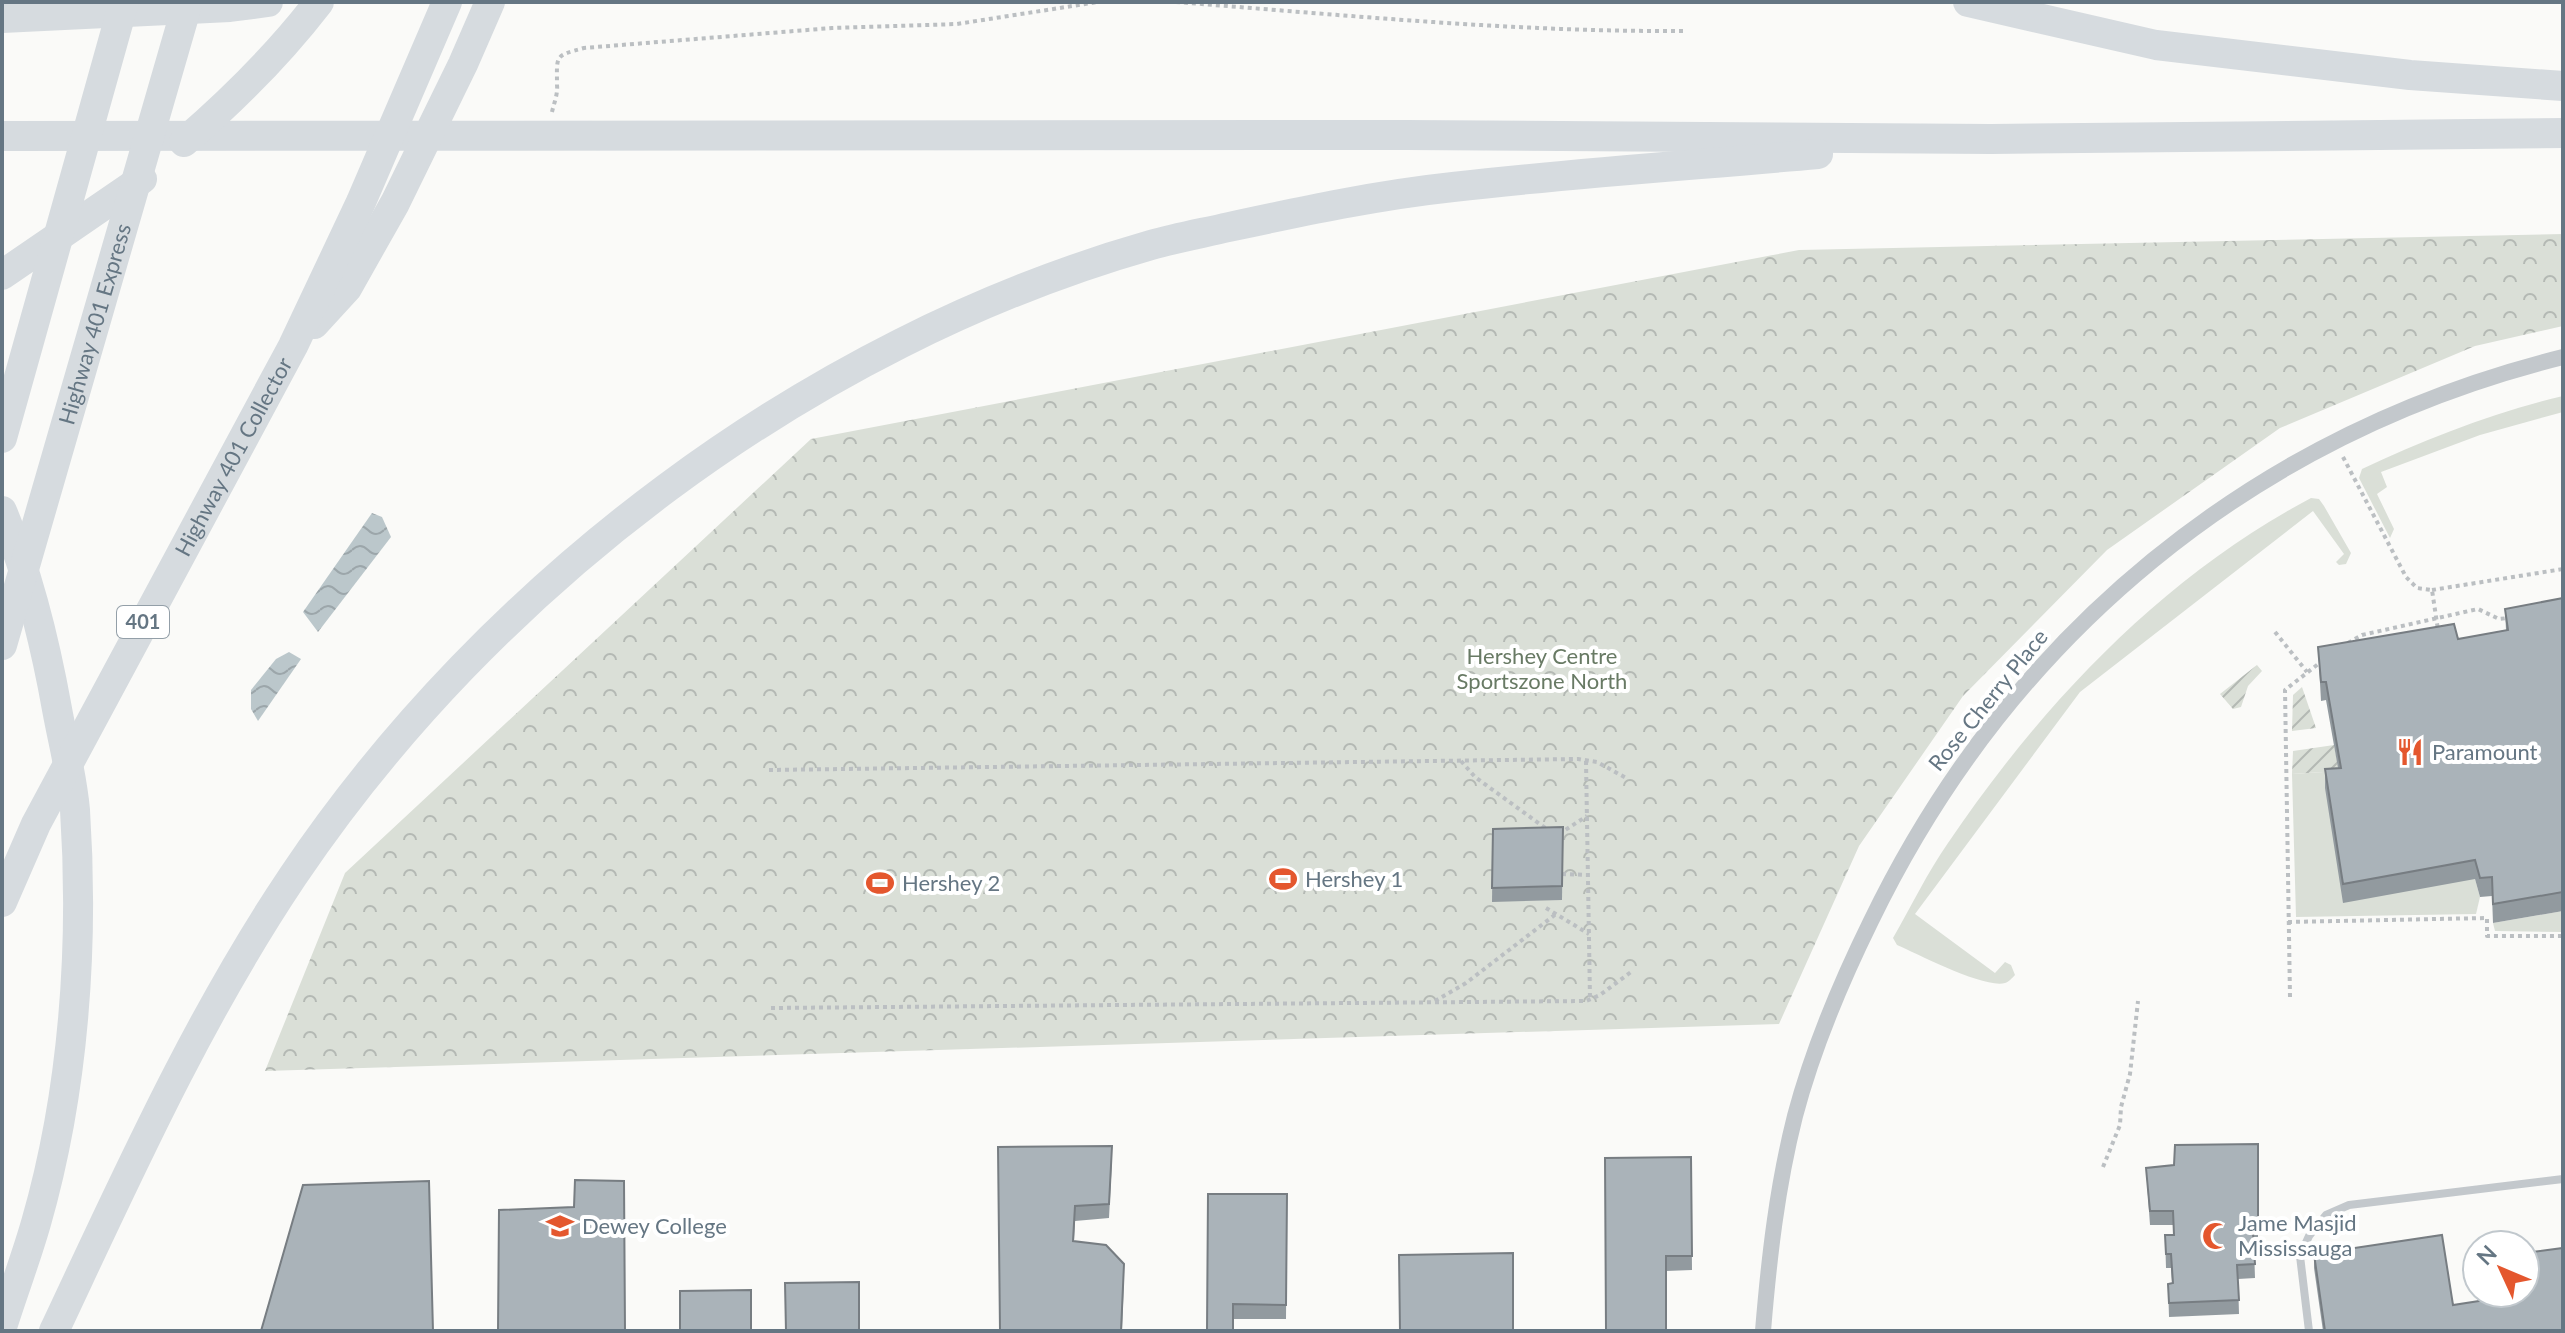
<svg xmlns="http://www.w3.org/2000/svg" width="2565" height="1333" viewBox="0 0 2565 1333" font-family="Lato,sans-serif">
  <style>
    .grass { fill: #dadfd7 }
    .park { fill: url(#park-crowns) }
    .garden { fill: url(#garden-furrows) }
    .water { fill: url(#water-waves) }
    .lines { fill: none; stroke-linecap: round; stroke-linejoin: round }
    .path { stroke: #bbbfc2; stroke-width: 4; stroke-dasharray: 4 4; stroke-linecap: butt }
    .lane { stroke: #c3c8cc; stroke-width: 8 }
    .street { stroke: #c3c8cc; stroke-width: 16 }
    .highway { stroke: #d6dbdf; stroke-width: 30 }
    .wall { fill: #929a9f }
    .building { fill: #aab3b9; stroke: #777d82; stroke-width: 2 }
    .labels { text-anchor: middle; stroke-width: 8; stroke-linejoin: round; paint-order: stroke }
    .shield { fill: #fff; stroke: #939fa8; stroke-width: 2 }
    .shield-label { font-size: 20px; font-weight: bold; fill: #657683 }
    .street-label { font-size: 22px; fill: #657683; stroke: #fff }
    .park-label { font-size: 22px; fill: #687a64; stroke: #fff }
    .poi-label { font-size: 22px; fill: #657683; stroke: #fff; text-anchor: start }
  </style>
  <defs>
    <pattern id="park-crowns" width="20" height="18" patternUnits="userSpaceOnUse" patternTransform="scale(2)"><rect width="20" height="18" fill="#dadfd7"/><path d="M2 6a3 3 0 1 1 6 0M12 15a3 3 0 1 1 6 0" fill="none" stroke="#b4b9b4"/></pattern>
    <pattern id="garden-furrows" width="10" height="10" patternUnits="userSpaceOnUse" patternTransform="scale(2)"><rect width="10" height="10" fill="#dadfd7"/><path d="M-1 1l2-2M0 10L10 0M9 11l2-2" fill="none" stroke="#b4b9b4"/></pattern>
    <pattern id="water-waves" width="16" height="10" patternUnits="userSpaceOnUse" patternTransform="scale(2)"><rect width="16" height="10" fill="#bbc7cb"/><path d="M0 5q4-4 8 0t8 0" fill="none" stroke="#9ca6aa"/></pattern>
  </defs>
  <rect width="100%" height="100%" fill="#fafaf8"/>
  <g class="grass">
    <path d="M 2563,396 L 2563,412 L 2480,435 L 2381,472 L 2387,487 L 2377,494 L 2394,529 L 2390,538 L 2359,478 L 2362,469 C 2426,439 2494,412 2563,396 Z"/>
    <path d="M 2311,498 L 2319,499 L 2324,506 L 2351,553 L 2346,564 L 2339,565 L 2336,562 L 2344,554 L 2313,511 L 2080,692 L 1915,914 L 1995,973 L 2005,962 L 2011,965 L 2015,975 C 2012,978 2009,982 2005,983 C 1985,989 1918,954 1897,945 L 1893,938 C 1911,907 1927,873 1948,843 C 2042,704 2162,577 2311,498 Z"/>
    <path d="M 2339,771 L 2475,879 L 2480,897 L 2476,914 L 2296,917 L 2292,774 Z"/>
    <path d="M 2563,911 L 2563,932 L 2495,931 L 2493,923 Z"/>
  </g>
  <path class="park" d="M 2563,234 L 2563,326 L 2475,346 L 2280,428 L 2107,550 L 1963,696 L 1859,846 L 1779,1024 L 265,1071 L 345,873 L 811,439 L 1799,250 Z"/>
  <g class="garden">
    <path d="M 2257,665 L 2262,671 L 2248,686 L 2241,707 L 2233,709 L 2220,694 Z"/>
    <path d="M 2302,687 L 2316,728 L 2292,731 L 2293,695 Z"/>
    <path d="M 2334,745 L 2339,771 L 2292,774 L 2293,751 Z"/>
  </g>
  <g class="water">
    <path d="M 372,513 L 382,517 L 391,537 L 318,632 L 303,612 Z"/>
    <path d="M 289,652 L 301,659 L 258,721 L 251,709 L 251,690 L 276,659 Z"/>
  </g>
  <g class="lines">
    <g class="path">
      <path d="M 1176,2 C 1344,15 1513,32 1683,31"/>
      <path d="M 552,112 C 554,103 558,94 557,85 C 557,55 554,56 584,48 L 832,28 L 957,24 L 1098,2"/>
      <path d="M 2343,457 L 2406,577 L 2417,588 L 2432,590 L 2438,630"/>
      <path d="M 2432,590 L 2563,569"/>
      <path d="M 2275,632 L 2307,672"/>
      <path d="M 2348,643 L 2362,635 L 2478,609 L 2499,619 L 2508,618"/>
      <path d="M 1461,761 L 1475,777 L 1548,830"/>
      <path d="M 1586,761 L 1590,999"/>
      <path d="M 769,770 L 1578,759 L 1597,762 L 1628,779"/>
      <path d="M 1559,834 L 1587,816"/>
      <path d="M 1562,874 L 1588,875"/>
      <path d="M 1546,908 L 1589,934"/>
      <path d="M 2288,922 L 2487,918 L 2487,936 L 2563,936"/>
      <path d="M 2290,997 L 2285,690 L 2322,661"/>
      <path d="M 1435,1001 L 1466,983 L 1556,914"/>
      <path d="M 771,1008 L 1586,1001 L 1600,995 L 1631,972"/>
      <path d="M 2103,1167 L 2120,1125 L 2121,1107 L 2130,1074 L 2138,1001"/>
    </g>
    <path class="lane" d="M 2309,1331 L 2300,1256 L 2309,1236 L 2326,1215 L 2349,1205 L 2563,1179"/>
    <path class="street" d="M 1763,1331 C 1769,1258 1777,1187 1795,1116 C 1813,1048 1840,984 1871,921 C 2010,634 2253,434 2563,357"/>
    <g class="highway">
      <path d="M 1968,2 L 2156,45 L 2410,75 L 2563,86"/>
      <path d="M 2,18 L 230,7 L 268,2"/>
      <path d="M 2,136 L 1406,135 L 1991,139 L 2563,133"/>
      <path d="M 184,142 C 234,99 279,54 319,2"/>
      <path d="M 2,275 L 142,179"/>
      <path d="M 314,324 L 347,288 L 395,203 L 463,64 L 490,2"/>
      <path d="M 2,438 L 124,2"/>
      <path d="M 2,511 C 28,573 45,642 57,709 C 63,742 72,776 75,810 C 84,946 74,1091 36,1223 C 26,1258 13,1292 2,1327"/>
      <path id="s1" d="M 2,645 L 188,2"/>
      <path id="s2" d="M 2,902 L 36,824 L 293,346 L 361,202 L 447,2"/>
      <path d="M 54,1331 C 127,1176 197,1019 293,876 C 490,583 810,342 1151,245 C 1176,238 1203,233 1229,227 C 1303,211 1378,195 1453,187 C 1574,173 1696,165 1818,154"/>
    </g>
  </g>
  <g class="wall">
    <path d="M 2563,598 L 2563,911 L 2493,923 L 2492,896 L 2480,897 L 2475,879 L 2343,903 L 2325,788 L 2325,769 L 2338,768 L 2326,700 L 2321,701 L 2318,647 L 2458,639 L 2506,630 L 2505,609 Z"/>
    <path d="M 1563,827 L 1562,900 L 1492,902 L 1493,829 Z"/>
    <path d="M 2258,1144 L 2258,1247 L 2254,1247 L 2255,1278 L 2238,1279 L 2239,1314 L 2169,1317 L 2168,1284 L 2172,1283 L 2171,1268 L 2166,1268 L 2165,1235 L 2174,1235 L 2173,1225 L 2150,1225 L 2146,1168 L 2174,1165 Z"/>
    <path d="M 998,1147 L 1112,1160 L 1109,1218 L 1075,1221 L 1074,1241 L 1124,1279 L 1122,1331 Z"/>
    <path d="M 1691,1157 L 1692,1270 L 1666,1271 L 1606,1331 Z"/>
    <path d="M 1287,1194 L 1286,1319 L 1233,1319 L 1207,1331 Z"/>
    <path d="M 2314,1254 L 2453,1305 L 2516,1295 L 2516,1293 L 2525,1293 L 2563,1331 L 2323,1331 L 2314,1268 Z"/>
  </g>
  <g class="building">
    <path d="M 2563,598 L 2563,892 L 2493,904 L 2492,877 L 2480,878 L 2475,860 L 2343,884 L 2325,769 L 2341,768 L 2326,682 L 2321,682 L 2318,647 L 2454,624 L 2458,639 L 2508,630 L 2505,609 Z"/>
    <path d="M 1563,827 L 1562,886 L 1492,888 L 1493,829 Z"/>
    <path d="M 2258,1144 L 2258,1233 L 2253,1233 L 2255,1264 L 2237,1265 L 2239,1300 L 2169,1303 L 2168,1284 L 2173,1283 L 2171,1254 L 2166,1254 L 2165,1235 L 2174,1235 L 2173,1211 L 2150,1211 L 2146,1168 L 2174,1165 L 2175,1145 Z"/>
    <path d="M 1112,1146 L 1109,1204 L 1075,1206 L 1073,1241 L 1106,1245 L 1124,1264 L 1121,1331 L 1000,1331 L 998,1147 Z"/>
    <path d="M 1691,1157 L 1692,1256 L 1666,1256 L 1666,1331 L 1606,1331 L 1605,1158 Z"/>
    <path d="M 575,1180 L 624,1181 L 625,1331 L 498,1331 L 499,1210 L 574,1207 Z"/>
    <path d="M 429,1181 L 433,1331 L 261,1331 L 303,1185 Z"/>
    <path d="M 1208,1194 L 1287,1194 L 1286,1305 L 1233,1304 L 1233,1331 L 1207,1331 Z"/>
    <path d="M 2442,1235 L 2453,1305 L 2518,1295 L 2518,1293 L 2525,1293 L 2525,1253 L 2563,1248 L 2563,1331 L 2325,1331 L 2314,1254 Z"/>
    <path d="M 1513,1253 L 1513,1331 L 1400,1331 L 1399,1255 Z"/>
    <path d="M 859,1282 L 859,1331 L 786,1331 L 785,1283 Z"/>
    <path d="M 751,1290 L 751,1331 L 680,1331 L 680,1291 Z"/>
  </g>
  <defs>
    <g id="restaurant-bare" transform="scale(2.16)"><path d="M-5-6h1v4h1v-4h1v4h1v-4h1v5L-1.5 .5V6h-2V.5L-5-1ZM5-6V6H3V1.5H1.5Q1.5-4 5-6Z" fill="#e4572e" stroke="#fff" stroke-width="2.5" paint-order="stroke"/></g>
    <g id="stadium-bare" transform="scale(2.16)"><path d="M0-5a6.5 5 0 1 0 0 10a6.5 5 0 1 0 0-10ZM-3.5-1.8h7v3.6h-7Z" fill="#e4572e" stroke="#fff" stroke-width="2.5" paint-order="stroke"/></g>
    <g id="school-bare" transform="scale(2.16)"><path d="M0-5L7-2L0 1L-7-2ZM-4 1L0 2.5L4 1V4Q0 6-4 4Z" fill="#e4572e" stroke="#fff" stroke-width="2.5" paint-order="stroke"/></g>
    <g id="mosque-bare" transform="scale(2.16)"><path d="M3.5-4.9A6 6 0 1 0 3.5 4.9A5 5 0 1 1 3.5-4.9Z" fill="#e4572e" stroke="#fff" stroke-width="2.5" paint-order="stroke"/></g>
  </defs>
  <g fill-rule="evenodd">
    <use href="#restaurant-bare" x="2410" y="752"/>
    <use href="#stadium-bare" x="1283" y="879"/>
    <use href="#stadium-bare" x="880" y="883"/>
    <use href="#school-bare" x="560" y="1226"/>
    <use href="#mosque-bare" x="2216" y="1236"/>
  </g>
  <g class="labels">
    <rect class="shield" x="117" y="606" width="52" height="32" rx="6"/>
    <g class="shield-label">
      <text x="143" y="629">401</text>
    </g>
    <g class="street-label">
      <text dy="8" stroke="none"><textPath href="#s1" startOffset="334">Highway 401 Express</textPath></text>
      <text dy="8" stroke="none"><textPath href="#s2" startOffset="502">Highway 401 Collector</textPath></text>
      <text transform="translate(1988 700) rotate(-51)" y="8">Rose Cherry Place</text>
    </g>
    <g class="park-label">
      <text x="1542" y="664">Hershey Centre<tspan x="1542" dy="25">Sportszone North</tspan></text>
    </g>
    <g class="poi-label">
      <text x="2432" y="760">Paramount</text>
      <text x="1305" y="887">Hershey 1</text>
      <text x="902" y="891">Hershey 2</text>
      <text x="2238" y="1231">Jame Masjid<tspan x="2238" dy="25">Mississauga</tspan></text>
      <text x="582" y="1234">Dewey College</text>
    </g>
  </g>
  <rect width="2565" height="1333" fill="none" stroke="#657683" stroke-width="8"/>
  <g transform="translate(2501 1269) rotate(314)"><circle r="38" fill="#ffffff" stroke="#c1c8cd" stroke-width="2"/>
  <path d="M0-6L14 30L0 20L-14 30Z" fill="#e4572e"/>
  <text y="-12" font-size="22" font-weight="bold" text-anchor="middle" fill="#657683">N</text>
  </g>
</svg>
